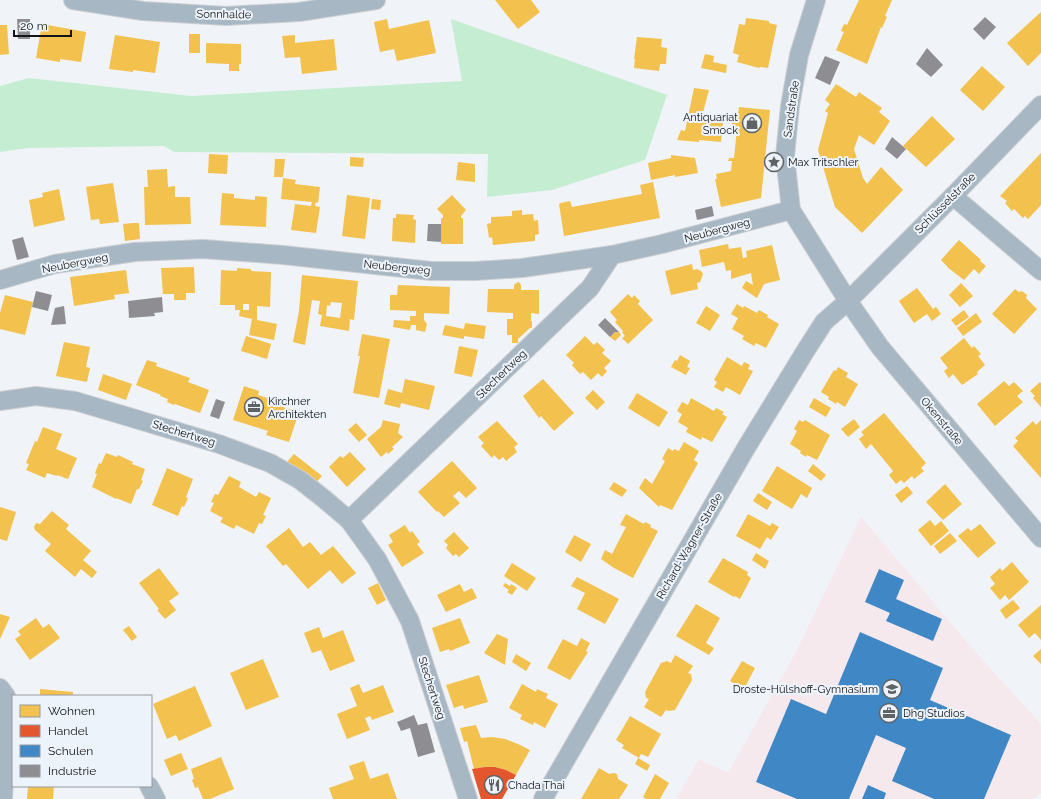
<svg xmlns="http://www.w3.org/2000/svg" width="1041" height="799" viewBox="0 0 1041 799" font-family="Raleway,sans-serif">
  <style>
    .education { fill: #f6e9ee }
    .green { fill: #c5edd2 }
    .homes { fill: #f2c14e; fill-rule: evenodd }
    .shops { fill: #e4572e }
    .schools { fill: #3f88c5 }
    .industry { fill: #8d8d92 }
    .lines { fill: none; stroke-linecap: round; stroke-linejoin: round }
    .street-casing { stroke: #cdcfd2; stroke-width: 20 }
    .street { stroke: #a7b7c3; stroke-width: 18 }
    .labels { text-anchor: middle; stroke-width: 4; stroke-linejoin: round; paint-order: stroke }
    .street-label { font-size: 11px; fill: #131517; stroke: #edf3fa }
    .poi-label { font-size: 11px; fill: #131517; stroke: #edf3fa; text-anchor: start }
  </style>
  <rect width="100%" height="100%" fill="#f0f3f7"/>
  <path class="education" d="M 861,517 L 972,648 L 1041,724 L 1041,793 L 1034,799 L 676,799 L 699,759 L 728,773 L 795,654 Z"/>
  <path class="green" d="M 451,19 L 667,95 L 645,160 L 552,190 L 487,197 L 488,154 L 174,152 L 164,146 L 28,148 L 0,152 L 0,86 L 29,78 L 191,96 L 462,81 Z"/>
  <g class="homes">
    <path d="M 495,0 L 531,0 L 540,12 L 518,29 Z"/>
    <path d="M 859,0 L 892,0 L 885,16 L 887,17 L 882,28 L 881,27 L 867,64 L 836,50 L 844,32 L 841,31 L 844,24 L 847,25 Z"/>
    <path d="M 1041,12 L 1041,53 L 1028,66 L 1007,43 Z"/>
    <path d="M 746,18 L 769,21 L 769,23 L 777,25 L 768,68 L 760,67 L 759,68 L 737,62 L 739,55 L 733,53 L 739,24 L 745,25 Z"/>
    <path d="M 387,19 L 389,29 L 429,20 L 436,53 L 397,61 L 394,49 L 380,52 L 374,22 Z"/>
    <path d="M 42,24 L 86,32 L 81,62 L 60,59 L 60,62 L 36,58 Z"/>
    <path d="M 0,25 L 7,25 L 9,54 L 0,55 Z"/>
    <rect x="189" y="34" width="11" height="19"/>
    <path d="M 115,35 L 160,42 L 155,73 L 133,70 L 133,72 L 109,69 Z"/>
    <path d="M 295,35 L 295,43 L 334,39 L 337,70 L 302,74 L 300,57 L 285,58 L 282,36 Z"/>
    <path d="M 637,37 L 662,39 L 661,47 L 667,48 L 666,64 L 660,64 L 659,71 L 634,68 L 635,59 L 634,59 Z"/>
    <path d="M 206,43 L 241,44 L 241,64 L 239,64 L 239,71 L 229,71 L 229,64 L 206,63 Z"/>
    <path d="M 705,54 L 714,56 L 713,62 L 727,65 L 726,73 L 701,68 Z"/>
    <path d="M 982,66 L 1005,87 L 983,111 L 960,90 Z"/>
    <path d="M 836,84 L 856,97 L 859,92 L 882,108 L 879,112 L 890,121 L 874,145 L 859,135 L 854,149 L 863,178 L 867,184 L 881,167 L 903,190 L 862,233 L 835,207 L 818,150 L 828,113 L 825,111 L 830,104 L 825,100 Z"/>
    <path d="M 694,88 L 709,90 L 701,120 L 723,122 L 721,142 L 699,140 L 699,142 L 677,140 L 681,130 L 685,131 Z"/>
    <path d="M 739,107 L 770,110 L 761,198 L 721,207 L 715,179 L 717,179 L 716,174 L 731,171 L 732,161 L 728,161 L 729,158 L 734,158 L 737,129 L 731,129 L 733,113 L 738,114 Z"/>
    <path d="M 932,116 L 955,139 L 926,167 L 903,146 Z"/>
    <path d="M 1041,153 L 1041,205 L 1028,219 L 1025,216 L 1023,218 L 1014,209 L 1012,211 L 1005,203 L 1007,201 L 1000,196 Z"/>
    <path d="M 209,154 L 228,155 L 227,174 L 208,173 Z"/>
    <path d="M 671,155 L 695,158 L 698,173 L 675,177 L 675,175 L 651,180 L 648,163 L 671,158 Z"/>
    <path d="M 350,157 L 364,158 L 363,167 L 350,166 Z"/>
    <path d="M 275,159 L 285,159 L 283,177 L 274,177 Z"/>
    <path d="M 458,162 L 475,164 L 475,182 L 456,180 Z"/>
    <path d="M 167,169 L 168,187 L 175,186 L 175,197 L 190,197 L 191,224 L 145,225 L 144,187 L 148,187 L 147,170 Z"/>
    <path d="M 283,178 L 296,180 L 295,184 L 320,187 L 318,203 L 316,202 L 315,206 L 320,207 L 316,233 L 291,230 L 295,204 L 311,206 L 312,202 L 281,199 Z"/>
    <path d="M 653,182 L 660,218 L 564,236 L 559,204 L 561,203 L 570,201 L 572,207 L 642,194 L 640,185 Z"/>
    <path d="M 113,183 L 119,222 L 100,224 L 99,219 L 91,220 L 86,187 Z"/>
    <path d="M 59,189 L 65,220 L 34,227 L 29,200 L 43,197 L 42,193 Z"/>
    <path d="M 222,193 L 234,194 L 234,198 L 244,199 L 255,200 L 255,196 L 267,197 L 266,227 L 220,225 Z"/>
    <path d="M 347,195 L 370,198 L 365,239 L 342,236 Z"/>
    <path d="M 452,195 L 466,210 L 461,216 L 461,218 L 463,218 L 463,244 L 441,244 L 441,218 L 443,218 L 443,215 L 437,209 Z"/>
    <path d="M 372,199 L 381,200 L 380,210 L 371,209 Z"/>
    <path d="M 522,210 L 522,215 L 533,214 L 534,221 L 538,220 L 539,234 L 535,235 L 535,241 L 493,245 L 492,237 L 489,238 L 487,224 L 491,223 L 491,217 L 512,216 L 512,211 Z"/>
    <path d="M 396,214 L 414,215 L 413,219 L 416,220 L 415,243 L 392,241 L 393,218 L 396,218 Z"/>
    <path d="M 133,223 L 139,223 L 140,239 L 125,241 L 123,224 Z"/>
    <path d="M 959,240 L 981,260 L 980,261 L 986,266 L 979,274 L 974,269 L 964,280 L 947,267 L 947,266 L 941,260 Z"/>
    <path d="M 728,244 L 729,249 L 741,247 L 743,258 L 747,257 L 746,251 L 772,245 L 780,280 L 764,284 L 757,298 L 742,288 L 746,281 L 753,285 L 751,273 L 731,279 L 731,270 L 726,271 L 724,262 L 702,267 L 699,250 Z"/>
    <path d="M 692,264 L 693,270 L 697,269 L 701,271 L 703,274 L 700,282 L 697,283 L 698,289 L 671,295 L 665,271 Z"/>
    <path d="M 194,267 L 195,293 L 186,293 L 186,300 L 174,300 L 174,294 L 163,294 L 161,268 Z"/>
    <path d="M 237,268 L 251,269 L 251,271 L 271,272 L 270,307 L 257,306 L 257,320 L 277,324 L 274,340 L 249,335 L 252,319 L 239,316 L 240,310 L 235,310 L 235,305 L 220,305 L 221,270 L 237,271 ZM 243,304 L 249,304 L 249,310 L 243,310 Z"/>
    <path d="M 126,270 L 129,293 L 114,295 L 115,299 L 74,306 L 70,277 Z"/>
    <path d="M 302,275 L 358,281 L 354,320 L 350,319 L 349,331 L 320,326 L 322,315 L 318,314 L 320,301 L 312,300 L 305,345 L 293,342 L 299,311 ZM 331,302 L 342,303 L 340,318 L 326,316 L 327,305 L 330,306 Z"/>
    <path d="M 518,282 L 520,283 L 521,286 L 521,290 L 539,290 L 539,314 L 531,313 L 531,321 L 532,321 L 532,328 L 530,328 L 518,339 L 518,343 L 512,343 L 512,335 L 507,335 L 507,319 L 513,319 L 513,313 L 487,312 L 488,289 L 514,289 L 514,285 Z"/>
    <path d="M 961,283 L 973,296 L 960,307 L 949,295 Z"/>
    <path d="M 398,285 L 450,287 L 449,314 L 424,313 L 424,320 L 427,324 L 425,332 L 416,330 L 416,325 L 411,325 L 410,330 L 393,327 L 394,320 L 410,321 L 410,316 L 416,316 L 416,311 L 390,310 L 390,295 L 397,295 Z"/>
    <path d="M 917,288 L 933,309 L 936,307 L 941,314 L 932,321 L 927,314 L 914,323 L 899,301 Z"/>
    <path d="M 1015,289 L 1019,292 L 1022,291 L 1027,295 L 1026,298 L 1037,309 L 1014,334 L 992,314 Z"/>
    <path d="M 628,294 L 632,298 L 634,295 L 640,301 L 638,304 L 653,320 L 628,344 L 622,338 L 625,336 L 622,332 L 623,331 L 615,322 L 617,320 L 610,312 Z"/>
    <path d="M 5,295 L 33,302 L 25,335 L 0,329 L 0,313 Z"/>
    <path d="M 737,304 L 743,308 L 744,306 L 757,313 L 759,310 L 768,315 L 767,317 L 779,324 L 766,348 L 756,343 L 754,346 L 742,339 L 744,336 L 732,329 L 738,318 L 731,314 Z"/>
    <path d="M 706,306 L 720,315 L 710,331 L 696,323 Z"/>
    <path d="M 964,310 L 969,317 L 956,326 L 951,320 Z"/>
    <path d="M 976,313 L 982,322 L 963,336 L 957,328 Z"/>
    <path d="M 465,323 L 486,326 L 484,339 L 464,336 L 464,339 L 442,335 L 445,325 L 464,329 Z"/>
    <path d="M 615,332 L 619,332 L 621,335 L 615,341 L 610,337 Z"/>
    <path d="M 362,334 L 390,339 L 379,398 L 353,393 L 360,356 L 358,356 Z"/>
    <path d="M 246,336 L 271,344 L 267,359 L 241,351 Z"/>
    <path d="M 585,336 L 594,345 L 597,342 L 605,350 L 602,353 L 611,361 L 604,368 L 607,371 L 602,377 L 598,373 L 591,380 L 583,372 L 580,374 L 572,365 L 574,363 L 566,355 Z"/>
    <path d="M 964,338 L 972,348 L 974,346 L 981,354 L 978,356 L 985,365 L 977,372 L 978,374 L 962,385 L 953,374 L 949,378 L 944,371 L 948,368 L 940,358 Z"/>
    <path d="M 64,342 L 90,347 L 86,367 L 90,368 L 87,382 L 56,376 Z"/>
    <path d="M 459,346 L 478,350 L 472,377 L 454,373 Z"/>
    <path d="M 680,355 L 690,361 L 687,367 L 690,368 L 686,375 L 671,367 L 675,360 L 677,361 Z"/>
    <path d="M 727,357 L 742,366 L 744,362 L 750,365 L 748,369 L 753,371 L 740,395 L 726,387 L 723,392 L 714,387 L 717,382 L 714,380 Z"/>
    <path d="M 147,360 L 157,363 L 156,366 L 190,378 L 188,382 L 209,390 L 200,413 L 175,404 L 174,405 L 167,402 L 168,399 L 160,396 L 161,395 L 136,385 Z"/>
    <path d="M 838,367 L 848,373 L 846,377 L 858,384 L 845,407 L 837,402 L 836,404 L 828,399 L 829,397 L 821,392 L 834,370 L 836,371 Z"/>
    <path d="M 103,374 L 132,384 L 126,400 L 98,390 Z"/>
    <path d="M 405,379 L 435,386 L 429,410 L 401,403 L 400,408 L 384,404 L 388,389 L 402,393 Z"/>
    <path d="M 543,379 L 574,413 L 554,431 L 541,416 L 539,418 L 523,396 Z"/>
    <path d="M 1004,381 L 1009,386 L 1014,382 L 1023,391 L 1017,396 L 1023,402 L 995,426 L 977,404 Z"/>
    <path d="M 1040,382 L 1041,383 L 1041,407 L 1033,398 L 1035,396 L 1030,391 Z"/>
    <path d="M 244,386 L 259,391 L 258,395 L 277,401 L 276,405 L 299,412 L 289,442 L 266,435 L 268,431 L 233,420 Z"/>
    <path d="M 593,390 L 605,402 L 597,410 L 585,398 Z"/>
    <path d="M 637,393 L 668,412 L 659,427 L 628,408 Z"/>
    <path d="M 691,398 L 714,411 L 716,408 L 724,412 L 722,414 L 727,417 L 712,442 L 702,437 L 701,440 L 686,432 L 688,428 L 678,422 L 682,414 L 677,411 L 682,402 L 688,405 Z"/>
    <path d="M 814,398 L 831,408 L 826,417 L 809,407 Z"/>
    <path d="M 884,413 L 926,463 L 921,468 L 924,471 L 914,479 L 912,476 L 904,483 L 901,480 L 896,484 L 889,475 L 893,471 L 871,444 L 866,449 L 859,439 L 864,435 L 861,432 Z"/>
    <path d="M 854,419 L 860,427 L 848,437 L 841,429 Z"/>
    <path d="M 383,420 L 400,424 L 398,433 L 403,437 L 392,447 L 394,449 L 388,454 L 387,452 L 381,457 L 367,439 L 381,427 Z"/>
    <path d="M 799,420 L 803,422 L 805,420 L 830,435 L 817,460 L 807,455 L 806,457 L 800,453 L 801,451 L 790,444 L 797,431 L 794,429 Z"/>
    <path d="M 1041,420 L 1041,478 L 1013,446 L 1018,441 L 1015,438 L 1033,421 L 1036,425 Z"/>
    <path d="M 497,421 L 518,444 L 514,447 L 517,452 L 506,461 L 503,457 L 499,460 L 494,455 L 492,458 L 481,446 L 484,443 L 478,437 Z"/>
    <path d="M 356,423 L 367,435 L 359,442 L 348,430 Z"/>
    <path d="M 43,427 L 62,434 L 56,449 L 77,458 L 68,479 L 57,475 L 57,476 L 47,473 L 45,478 L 26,470 L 29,464 L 26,463 L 35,441 L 37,442 Z"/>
    <path d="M 684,442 L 699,451 L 694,460 L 698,463 L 672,510 L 660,505 L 659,507 L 639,488 L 645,478 L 652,484 L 665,461 L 662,459 L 668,448 L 673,451 L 674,449 L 679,451 Z"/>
    <path d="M 350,452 L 366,469 L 347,487 L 329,467 L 340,456 L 343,458 Z"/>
    <path d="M 106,453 L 117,457 L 118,455 L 133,462 L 132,464 L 145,469 L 141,480 L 143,481 L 139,489 L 137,489 L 131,504 L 116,498 L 116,499 L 92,487 L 97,474 L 95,473 L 99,463 L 101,464 Z"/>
    <path d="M 294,454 L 322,476 L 314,485 L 286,463 Z"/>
    <path d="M 452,461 L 477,488 L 466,498 L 459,491 L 453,496 L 460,503 L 444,517 L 438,511 L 437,512 L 418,492 Z"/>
    <path d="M 813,464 L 826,475 L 821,481 L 808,471 Z"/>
    <path d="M 777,466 L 812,488 L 807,498 L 801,494 L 792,509 L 762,491 Z"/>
    <path d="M 167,468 L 193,479 L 186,497 L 188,498 L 184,507 L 182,506 L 178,516 L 152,505 Z"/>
    <path d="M 229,476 L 241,482 L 239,487 L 256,497 L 259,492 L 271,498 L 263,515 L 266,516 L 262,524 L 259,523 L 254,534 L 236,525 L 234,529 L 220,522 L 223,518 L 210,511 L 214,503 L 211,502 L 215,494 L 218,495 Z"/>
    <path d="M 614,482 L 627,490 L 622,497 L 609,489 Z"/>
    <path d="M 945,484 L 962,504 L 943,520 L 926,502 Z"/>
    <path d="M 907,486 L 913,493 L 901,503 L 895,495 Z"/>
    <path d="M 758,493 L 772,502 L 767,510 L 753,501 Z"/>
    <path d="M 0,507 L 16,512 L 7,541 L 0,539 Z"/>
    <path d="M 52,511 L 69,525 L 66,529 L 91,551 L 83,560 L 97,572 L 92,578 L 81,569 L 75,577 L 45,551 L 51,544 L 35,530 L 34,527 L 36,523 L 40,524 Z"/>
    <path d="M 626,514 L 644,524 L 645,522 L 651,525 L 650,527 L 658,531 L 633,578 L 614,568 L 601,559 L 605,550 L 612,554 L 626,527 L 620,525 Z"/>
    <path d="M 748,514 L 770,526 L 772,523 L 779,527 L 771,540 L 767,537 L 760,549 L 736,536 Z"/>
    <path d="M 930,520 L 935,526 L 941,521 L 949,531 L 931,546 L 918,530 Z"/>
    <path d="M 980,524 L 996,543 L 978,558 L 958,536 L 968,528 L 971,531 Z"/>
    <path d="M 405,525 L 410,533 L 412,531 L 420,542 L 417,544 L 424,553 L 402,567 L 388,545 L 393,542 L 389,535 Z"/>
    <path d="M 289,528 L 303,547 L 310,542 L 321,555 L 333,546 L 356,573 L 342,584 L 330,570 L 308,589 L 286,564 L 283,566 L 266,546 Z"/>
    <path d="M 454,532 L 469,548 L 459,557 L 456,554 L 453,556 L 446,548 L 448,545 L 444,541 Z"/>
    <path d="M 950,533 L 957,541 L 940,554 L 934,546 Z"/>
    <path d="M 574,535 L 591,544 L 581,562 L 565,552 Z"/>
    <path d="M 756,553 L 769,561 L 765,569 L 752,560 Z"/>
    <path d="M 723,558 L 748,572 L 747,575 L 751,578 L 740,599 L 735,596 L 734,597 L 708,582 Z"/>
    <path d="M 1012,562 L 1029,582 L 1009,600 L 1005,595 L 1000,600 L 990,588 L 995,584 L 990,577 L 1000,568 L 1002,571 Z"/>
    <path d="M 512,563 L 536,578 L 527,591 L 504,576 Z"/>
    <path d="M 159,568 L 179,594 L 169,601 L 176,610 L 165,619 L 157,610 L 159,609 L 139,583 Z"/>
    <path d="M 577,577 L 619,599 L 605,624 L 577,609 L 585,593 L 571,586 Z"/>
    <path d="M 378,583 L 386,600 L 377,605 L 368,588 Z"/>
    <path d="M 505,583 L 510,586 L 511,584 L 517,588 L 512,595 L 507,592 L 509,590 L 503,586 Z"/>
    <path d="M 460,584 L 464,592 L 472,588 L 477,598 L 446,612 L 437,595 Z"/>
    <path d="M 1013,600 L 1020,608 L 1006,619 L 1000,610 Z"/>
    <path d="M 696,604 L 720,618 L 706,643 L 714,648 L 709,655 L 676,636 Z"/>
    <path d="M 1041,605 L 1041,640 L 1035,633 L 1029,638 L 1018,625 Z"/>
    <path d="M 0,614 L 10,617 L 0,639 Z"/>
    <path d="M 36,618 L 43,628 L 49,624 L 60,638 L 30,660 L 15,639 L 21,635 L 18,631 Z"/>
    <path d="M 460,618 L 470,643 L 450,651 L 449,649 L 440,652 L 432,628 Z"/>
    <path d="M 129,626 L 137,637 L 132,641 L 123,630 Z"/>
    <path d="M 319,627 L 323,638 L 343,630 L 355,661 L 330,671 L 321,650 L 312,653 L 304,633 Z"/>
    <path d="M 497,634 L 508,639 L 505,665 L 484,653 Z"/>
    <path d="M 581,638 L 590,643 L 586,651 L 588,652 L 570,680 L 547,668 L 563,639 L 577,646 Z"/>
    <path d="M 1041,649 L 1041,664 L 1033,656 Z"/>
    <path d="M 516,654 L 531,663 L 526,671 L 512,662 Z"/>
    <path d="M 675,655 L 693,666 L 688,673 L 691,674 L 692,680 L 675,710 L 669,711 L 666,710 L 661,717 L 644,707 L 649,699 L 646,698 L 645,692 L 661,663 L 667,661 L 671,663 Z"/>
    <path d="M 263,659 L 279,697 L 246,710 L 230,673 Z"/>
    <path d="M 742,661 L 755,668 L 744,689 L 730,681 Z"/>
    <path d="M 479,675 L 488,702 L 464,709 L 463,705 L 454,708 L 446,685 Z"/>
    <path d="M 359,684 L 363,693 L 383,685 L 394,712 L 372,720 L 370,716 L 365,718 L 370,730 L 347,739 L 337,714 L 357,706 L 350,688 Z"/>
    <path d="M 522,684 L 536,692 L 537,689 L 548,694 L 546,698 L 558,704 L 545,728 L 534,722 L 533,725 L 520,719 L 522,715 L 509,708 Z"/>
    <path d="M 195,686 L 212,726 L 179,741 L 176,735 L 167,739 L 153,704 Z"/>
    <path d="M 40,689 L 73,692 L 73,696 L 40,696 Z"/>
    <path d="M 630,716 L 661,734 L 648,757 L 641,754 L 639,758 L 622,748 L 624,745 L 616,740 Z"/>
    <path d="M 476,725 L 481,738 L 492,737 L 505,739 L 518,744 L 530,750 L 516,775 L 506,770 L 495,767 L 485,767 L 474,769 L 467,741 L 464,742 L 460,728 Z"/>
    <path d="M 181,753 L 188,769 L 171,776 L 164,760 Z"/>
    <path d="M 221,757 L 234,789 L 210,799 L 203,799 L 198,787 L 195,788 L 192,780 L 194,779 L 191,769 Z"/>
    <path d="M 638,758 L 650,765 L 647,771 L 635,764 Z"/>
    <path d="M 364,761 L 370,779 L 388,773 L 397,799 L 333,799 L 329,788 L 354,779 L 349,766 Z"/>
    <path d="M 599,768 L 609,774 L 614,773 L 617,774 L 618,779 L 628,785 L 619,799 L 581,799 Z"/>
    <path d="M 655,774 L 669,783 L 660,799 L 646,799 L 643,797 Z"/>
    <path d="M 28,786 L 54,786 L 53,799 L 27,799 Z"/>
  </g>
  <path class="shops" d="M 485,767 L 495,767 L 506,770 L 516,775 L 502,799 L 481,799 L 472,769 Z"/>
  <g class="schools">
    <path d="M 879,569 L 904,580 L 896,599 L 942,619 L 933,641 L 886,621 L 890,613 L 865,602 Z"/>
    <path d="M 860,632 L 943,668 L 930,700 L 1011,735 L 984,799 L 934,799 L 892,781 L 906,748 L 876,735 L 849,799 L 797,799 L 756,782 L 791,699 L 826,714 Z"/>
    <path d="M 868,785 L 886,793 L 884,799 L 862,799 Z"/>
  </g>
  <g class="industry">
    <path d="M 985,17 L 996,27 L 984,40 L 973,29 Z"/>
    <path d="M 17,19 L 30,19 L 30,39 L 18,39 Z"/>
    <path d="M 927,48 L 943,65 L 931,77 L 916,64 Z"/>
    <path d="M 825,56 L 840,62 L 830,85 L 815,78 Z"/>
    <path d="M 892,137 L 906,149 L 897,159 L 885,149 Z"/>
    <path d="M 712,206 L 714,216 L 697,220 L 695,210 Z"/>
    <path d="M 428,224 L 441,224 L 441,242 L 427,241 Z"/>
    <path d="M 23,237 L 29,257 L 17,260 L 12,240 Z"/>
    <path d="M 36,291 L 52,295 L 48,311 L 32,307 Z"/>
    <path d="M 162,297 L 163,312 L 154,313 L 155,316 L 129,318 L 128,301 Z"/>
    <path d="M 64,306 L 66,324 L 51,325 L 55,308 Z"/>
    <path d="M 605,318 L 619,332 L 615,332 L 610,337 L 598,325 Z"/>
    <path d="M 216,399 L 225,402 L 219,419 L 210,416 Z"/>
    <path d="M 414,715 L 418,725 L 427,723 L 435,752 L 418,757 L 410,728 L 401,731 L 397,722 Z"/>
  </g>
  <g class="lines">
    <g class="street-casing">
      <g id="street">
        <path d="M 73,0 L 143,11 L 226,16 L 299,12 L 376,0"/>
        <path d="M 816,0 L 799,55 L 790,106 L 785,156 L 791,210 L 848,301 L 880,347 L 1041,538"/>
        <path d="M 953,196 L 1041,271"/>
        <path d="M 0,280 L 55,264 L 135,252 L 203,249 L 283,255 L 431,271 L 475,271 L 522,268 L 612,255 L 662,244 L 791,210"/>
        <path d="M 0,401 L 36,396 L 75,401 L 129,417 L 219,444 L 270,463 L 300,480 L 323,498 L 349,520 L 377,559 L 410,621 L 468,799"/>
        <path d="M 349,520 L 590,288 L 612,255"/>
        <path d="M 0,688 L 6,696 L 7,724 L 3,799"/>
        <path d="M 149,786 L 156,799"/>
        <path d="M 543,799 L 746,448 L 806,350 L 824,322 L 848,301 L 953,196 L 1041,105"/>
      </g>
    </g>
    <use href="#street" class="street"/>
  </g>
  <defs>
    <g id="shop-ring" transform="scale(1)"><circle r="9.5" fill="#edf3fa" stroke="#606365" stroke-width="1.5"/><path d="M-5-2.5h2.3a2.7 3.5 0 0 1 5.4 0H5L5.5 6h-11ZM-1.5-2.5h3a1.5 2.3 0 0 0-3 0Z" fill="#606365"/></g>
    <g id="sight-ring" transform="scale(1)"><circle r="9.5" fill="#edf3fa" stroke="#606365" stroke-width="1.5"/><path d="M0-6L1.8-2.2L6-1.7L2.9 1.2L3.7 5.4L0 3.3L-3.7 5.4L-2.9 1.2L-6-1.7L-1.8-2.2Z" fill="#606365"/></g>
    <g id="office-ring" transform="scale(1)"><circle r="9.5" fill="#edf3fa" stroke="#606365" stroke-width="1.5"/><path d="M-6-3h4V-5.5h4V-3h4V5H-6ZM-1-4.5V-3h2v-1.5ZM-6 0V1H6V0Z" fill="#606365"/></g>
    <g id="school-ring" transform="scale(1)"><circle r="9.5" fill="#edf3fa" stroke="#606365" stroke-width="1.5"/><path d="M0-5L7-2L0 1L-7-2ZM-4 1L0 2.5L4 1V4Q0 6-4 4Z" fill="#606365"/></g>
    <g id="restaurant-ring" transform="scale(1)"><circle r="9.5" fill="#edf3fa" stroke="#606365" stroke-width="1.5"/><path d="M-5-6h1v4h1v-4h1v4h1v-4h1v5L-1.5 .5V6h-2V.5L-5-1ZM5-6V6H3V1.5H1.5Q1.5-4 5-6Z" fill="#606365"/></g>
  </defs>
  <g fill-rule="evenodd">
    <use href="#shop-ring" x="752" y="123"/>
    <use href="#sight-ring" x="774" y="162"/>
    <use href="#office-ring" x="254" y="407"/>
    <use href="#school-ring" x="892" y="689"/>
    <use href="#office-ring" x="889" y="713"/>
    <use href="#restaurant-ring" x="494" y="785"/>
  </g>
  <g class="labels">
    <g class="street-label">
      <text transform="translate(224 14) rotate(1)" y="4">Sonnhalde</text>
      <text transform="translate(791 109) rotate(-82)" y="4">Sandstraße</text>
      <text transform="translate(945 203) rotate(-45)" y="4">Schlüsselstraße</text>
      <text transform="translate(717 230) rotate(-15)" y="4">Neubergweg</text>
      <text transform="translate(75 263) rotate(-11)" y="4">Neubergweg</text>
      <text transform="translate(397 267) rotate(6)" y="4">Neubergweg</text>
      <text transform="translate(501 374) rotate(-44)" y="4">Stechertweg</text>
      <text transform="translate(942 421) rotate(50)" y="4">Okenstraße</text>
      <text transform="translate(184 433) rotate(17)" y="4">Stechertweg</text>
      <text transform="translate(689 546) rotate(-60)" y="4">Richard-Wagner-Straße</text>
      <text transform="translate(432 688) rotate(72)" y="4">Stechertweg</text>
    </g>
    <g class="poi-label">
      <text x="738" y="121" text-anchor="end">Antiquariat<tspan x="738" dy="13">Smock</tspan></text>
      <text x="788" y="166">Max Tritschler</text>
      <text x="268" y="405">Kirchner<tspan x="268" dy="13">Architekten</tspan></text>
      <text x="878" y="693" text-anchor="end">Droste-Hülshoff-Gymnasium</text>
      <text x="903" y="717">Dhg Studios</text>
      <text x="508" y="789">Chada Thai</text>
    </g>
  </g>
  <rect x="12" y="695" width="140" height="92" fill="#edf3fa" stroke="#969a9f"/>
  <rect x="20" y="705" width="20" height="12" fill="#f2c14e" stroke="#969a9f"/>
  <text x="48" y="715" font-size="12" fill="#131517">Wohnen</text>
  <rect x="20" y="725" width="20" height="12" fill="#e4572e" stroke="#969a9f"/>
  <text x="48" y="735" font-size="12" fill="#131517">Handel</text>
  <rect x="20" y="745" width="20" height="12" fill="#3f88c5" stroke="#969a9f"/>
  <text x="48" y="755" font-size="12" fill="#131517">Schulen</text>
  <rect x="20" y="765" width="20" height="12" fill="#8d8d92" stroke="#969a9f"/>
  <text x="48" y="775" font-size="12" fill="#131517">Industrie</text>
  <path d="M14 30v6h57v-6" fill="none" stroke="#131517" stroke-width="2"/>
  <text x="20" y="30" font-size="12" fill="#131517" stroke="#edf3fa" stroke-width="3" paint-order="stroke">20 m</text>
</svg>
